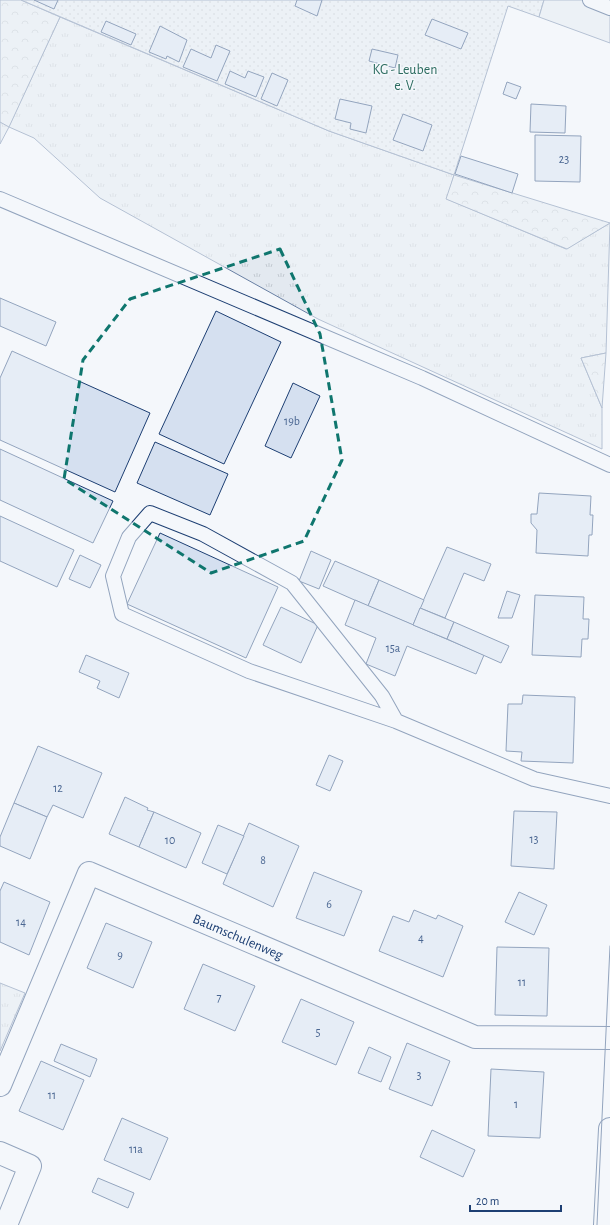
<svg xmlns="http://www.w3.org/2000/svg" width="610" height="1225" viewBox="0 0 610 1225" font-family="'Alegreya Sans',sans-serif">
  <style>
    .grass { fill: url(#grass-tufts); stroke: #687fa3 }
    .forest { fill: url(#forest-crowns); stroke: #687fa3 }
    .garden { fill: url(#garden-dots); stroke: #687fa3 }
    .parking { fill: #e3e8f0; stroke: #687fa3 }
    .building { fill: #d5e0f0; stroke: #1d3f73 }
    .lines { fill: none; stroke-linecap: round; stroke-linejoin: round }
    .service-casing { stroke: #1d3f73; stroke-width: 16 }
    .minor-casing { stroke: #1d3f73; stroke-width: 24 }
    .tertiary-casing { stroke: #1d3f73; stroke-width: 24 }
    .service { stroke: #f4f7fb; stroke-width: 14 }
    .minor { stroke: #f4f7fb; stroke-width: 22 }
    .tertiary { stroke: #f4f7fb; stroke-width: 22 }
    .tram { stroke: #1d3f73; stroke-width: 1 }
    .marked { fill: none; stroke: #0f766e; stroke-width: 3; stroke-dasharray: 8 5; stroke-linejoin: round }
    .labels { text-anchor: middle; stroke-width: 3; stroke-linejoin: round; paint-order: stroke }
    .number-label { font-size: 12px; fill: #4b6792 }
    .park-label { font-size: 14px; fill: #2c6c60; stroke: #f4f7fb }
    .street-label { font-size: 14px; fill: #1d3f73; stroke: #f4f7fb }
  </style>
  <defs>
    <pattern id="grass-tufts" width="24" height="20" patternUnits="userSpaceOnUse"><rect width="24" height="20" fill="#e3e9f0"/><path d="M3 7l-1-3M5 7V3M7 7l1-3M15 17l-1-3M17 17v-4M19 17l1-3" fill="none" stroke="#c2c9d1"/></pattern>
    <pattern id="forest-crowns" width="20" height="18" patternUnits="userSpaceOnUse"><rect width="20" height="18" fill="#e3e9f0"/><path d="M2 6a3 3 0 1 1 6 0M12 15a3 3 0 1 1 6 0" fill="none" stroke="#c2c9d1"/></pattern>
    <pattern id="garden-dots" width="8" height="8" patternUnits="userSpaceOnUse"><rect width="8" height="8" fill="#e3e9f0"/><path d="M2 2h.1M6 6h.1" fill="none" stroke="#c2c9d1" stroke-width="1.8" stroke-linecap="round"/></pattern>
  </defs>
  <rect width="100%" height="100%" fill="#f4f7fb"/>
  <g class="grass">
    <path d="M 60,17 L 329,131 L 454,175 L 447,199 L 566,249 L 610,223 L 606,353 L 581,358 L 602,408 L 602,449 L 318,319 L 100,198 L 34,138 L 9,127 L 0,144 L 0,122 L 9,126 Z"/>
    <path d="M 0,983 L 25,993 L 0,1051 Z"/>
  </g>
  <g class="forest">
    <path d="M 0,0 L 21,0 L 60,17 L 9,127 L 0,122 Z"/>
    <path d="M 454,175 L 610,223 L 567,249 L 446,199 Z"/>
    <path d="M 606,353 L 602,408 L 581,358 Z"/>
  </g>
  <path class="garden" d="M 21,0 L 544,0 L 539,17 L 508,6 L 454,175 L 329,131 Z"/>
  <path class="parking" d="M 544,0 L 610,0 L 610,43 L 539,17 Z"/>
  <g class="building">
    <path d="M 34,0 L 58,0 L 54,9 Z"/>
    <path d="M 297,0 L 322,0 L 317,16 L 295,6 Z"/>
    <path d="M 432,19 L 468,33 L 461,49 L 425,35 Z"/>
    <path d="M 106,21 L 136,34 L 131,45 L 101,32 Z"/>
    <path d="M 160,26 L 187,40 L 179,62 L 167,56 L 166,59 L 149,52 Z"/>
    <path d="M 216,45 L 230,51 L 217,81 L 183,67 L 191,49 L 211,58 Z"/>
    <path d="M 372,49 L 398,55 L 395,68 L 369,61 Z"/>
    <path d="M 230,71 L 245,78 L 248,71 L 264,77 L 256,97 L 225,84 Z"/>
    <path d="M 272,73 L 288,80 L 277,106 L 261,99 Z"/>
    <path d="M 507,82 L 521,87 L 516,99 L 503,94 Z"/>
    <path d="M 340,99 L 372,106 L 366,133 L 350,129 L 351,123 L 335,119 Z"/>
    <path d="M 531,104 L 566,106 L 565,133 L 530,132 Z"/>
    <path d="M 403,114 L 432,125 L 423,151 L 393,140 Z"/>
    <path d="M 535,135 L 581,136 L 580,182 L 535,181 Z"/>
    <path d="M 461,156 L 518,174 L 512,193 L 455,174 Z"/>
    <path d="M 0,298 L 56,322 L 46,346 L 0,326 Z"/>
    <path d="M 216,311 L 281,342 L 224,464 L 159,434 Z"/>
    <path d="M 12,351 L 150,413 L 115,492 L 0,440 L 0,378 Z"/>
    <path d="M 293,383 L 320,396 L 291,458 L 265,446 Z"/>
    <path d="M 155,442 L 228,474 L 210,515 L 137,483 Z"/>
    <path d="M 0,449 L 113,501 L 93,543 L 0,500 Z"/>
    <path d="M 539,493 L 591,496 L 590,515 L 593,515 L 592,535 L 589,535 L 588,556 L 536,553 L 537,530 L 531,523 L 531,514 L 537,514 Z"/>
    <path d="M 0,516 L 74,550 L 57,587 L 0,561 Z"/>
    <path d="M 160,533 L 278,587 L 246,658 L 127,604 Z"/>
    <path d="M 447,547 L 491,564 L 484,581 L 464,573 L 445,618 L 420,608 Z"/>
    <path d="M 311,551 L 331,560 L 319,589 L 299,581 Z"/>
    <path d="M 80,555 L 101,565 L 90,588 L 69,579 Z"/>
    <path d="M 335,561 L 379,580 L 368,606 L 323,586 Z"/>
    <path d="M 379,580 L 424,600 L 413,625 L 368,606 Z"/>
    <path d="M 507,591 L 520,595 L 512,618 L 498,618 Z"/>
    <path d="M 535,595 L 584,597 L 583,619 L 589,619 L 588,639 L 582,639 L 581,657 L 532,655 Z"/>
    <path d="M 355,600 L 484,655 L 476,674 L 407,646 L 395,676 L 366,664 L 376,638 L 345,625 Z"/>
    <path d="M 281,607 L 318,625 L 301,663 L 263,645 Z"/>
    <path d="M 420,608 L 454,622 L 447,639 L 413,625 Z"/>
    <path d="M 454,622 L 509,646 L 501,663 L 447,639 Z"/>
    <path d="M 86,655 L 129,673 L 119,698 L 97,688 L 100,681 L 79,672 Z"/>
    <path d="M 523,695 L 575,697 L 573,763 L 521,761 L 522,752 L 506,751 L 508,704 L 522,704 Z"/>
    <path d="M 38,746 L 102,773 L 83,818 L 53,805 L 47,817 L 14,803 Z"/>
    <path d="M 329,755 L 343,761 L 330,791 L 316,785 Z"/>
    <path d="M 125,797 L 148,808 L 147,810 L 154,812 L 139,847 L 109,834 Z"/>
    <path d="M 14,803 L 47,817 L 30,859 L 0,846 L 0,837 Z"/>
    <path d="M 514,811 L 557,812 L 554,869 L 511,866 Z"/>
    <path d="M 154,812 L 201,833 L 186,868 L 139,847 Z"/>
    <path d="M 249,823 L 299,846 L 273,907 L 223,884 Z"/>
    <path d="M 218,825 L 244,836 L 227,874 L 202,863 Z"/>
    <path d="M 314,872 L 362,891 L 344,936 L 296,918 Z"/>
    <path d="M 4,882 L 50,902 L 29,955 L 0,942 L 0,891 Z"/>
    <path d="M 519,892 L 547,905 L 534,935 L 505,922 Z"/>
    <path d="M 414,910 L 436,919 L 438,915 L 463,926 L 443,977 L 379,951 L 393,916 L 409,922 Z"/>
    <path d="M 106,923 L 152,942 L 133,988 L 87,968 Z"/>
    <path d="M 497,947 L 549,948 L 547,1016 L 495,1015 Z"/>
    <path d="M 203,964 L 255,986 L 235,1031 L 184,1009 Z"/>
    <path d="M 301,999 L 354,1022 L 336,1065 L 282,1042 Z"/>
    <path d="M 407,1043 L 450,1061 L 432,1106 L 389,1089 Z"/>
    <path d="M 61,1044 L 97,1059 L 90,1077 L 54,1061 Z"/>
    <path d="M 369,1047 L 391,1057 L 381,1082 L 358,1073 Z"/>
    <path d="M 41,1061 L 84,1080 L 63,1130 L 19,1111 Z"/>
    <path d="M 491,1069 L 544,1072 L 540,1138 L 488,1136 Z"/>
    <path d="M 122,1118 L 168,1138 L 150,1180 L 104,1160 Z"/>
    <path d="M 432,1130 L 475,1150 L 463,1177 L 420,1157 Z"/>
    <path d="M 98,1178 L 134,1193 L 128,1208 L 92,1192 Z"/>
  </g>
  <g class="lines">
    <g class="service-casing">
      <g id="service">
        <path d="M 590,0 L 610,8"/>
        <path d="M 0,199 L 422,378 L 610,465"/>
        <path d="M 396,721 L 382,696 L 292,583 L 203,534 L 150,513 L 129,537 L 113,576 L 122,614 L 249,671 L 396,721 L 534,779 L 610,796"/>
      </g>
    </g>
    <g class="minor-casing">
      <g id="minor">
        <path id="s1" d="M 0,1085 L 89,873 L 475,1037 L 610,1038"/>
        <path d="M 0,1153 L 30,1166 L 6,1225"/>
      </g>
    </g>
    <g class="tertiary-casing">
      <path id="tertiary" d="M 605,1225 L 610,1129"/>
    </g>
    <use href="#service" class="service"/>
    <use href="#minor" class="minor"/>
    <use href="#tertiary" class="tertiary"/>
    <path class="tram" d="M 597,1225 L 610,946"/>
  </g>
  <path d="M0 0H610V1225H0ZM 280,249 L 320,334 L 342,460 L 304,541 L 211,573 L 64,479 L 83,360 L 130,299 Z" fill="#f4f7fb" fill-opacity=".55" fill-rule="evenodd"/>
  <path class="marked" d="M 280,249 L 320,334 L 342,460 L 304,541 L 211,573 L 64,479 L 83,360 L 130,299 Z"/>
  <g class="labels">
    <g class="number-label">
      <text x="564" y="163">23</text>
      <text x="292" y="425">19b</text>
      <text x="393" y="652">15a</text>
      <text x="58" y="792">12</text>
      <text x="534" y="843">13</text>
      <text x="170" y="844">10</text>
      <text x="263" y="864">8</text>
      <text x="329" y="908">6</text>
      <text x="21" y="926">14</text>
      <text x="421" y="942">4</text>
      <text x="120" y="959">9</text>
      <text x="522" y="986">11</text>
      <text x="219" y="1001">7</text>
      <text x="318" y="1036">5</text>
      <text x="419" y="1079">3</text>
      <text x="52" y="1099">11</text>
      <text x="516" y="1108">1</text>
      <text x="136" y="1153">11a</text>
    </g>
    <g class="park-label">
      <text x="405" y="74">KG - Leuben<tspan x="405" dy="16">e. V.</tspan></text>
    </g>
    <g class="street-label">
      <text dy="5" stroke="none"><textPath href="#s1" startOffset="392">Baumschulenweg</textPath></text>
    </g>
  </g>
  <path d="M470 1205v6h91v-6" fill="none" stroke="#1d3f73" stroke-width="2"/>
  <text x="476" y="1205" font-size="12" fill="#1d3f73" stroke="#f4f7fb" stroke-width="3" paint-order="stroke">20 m</text>
</svg>
